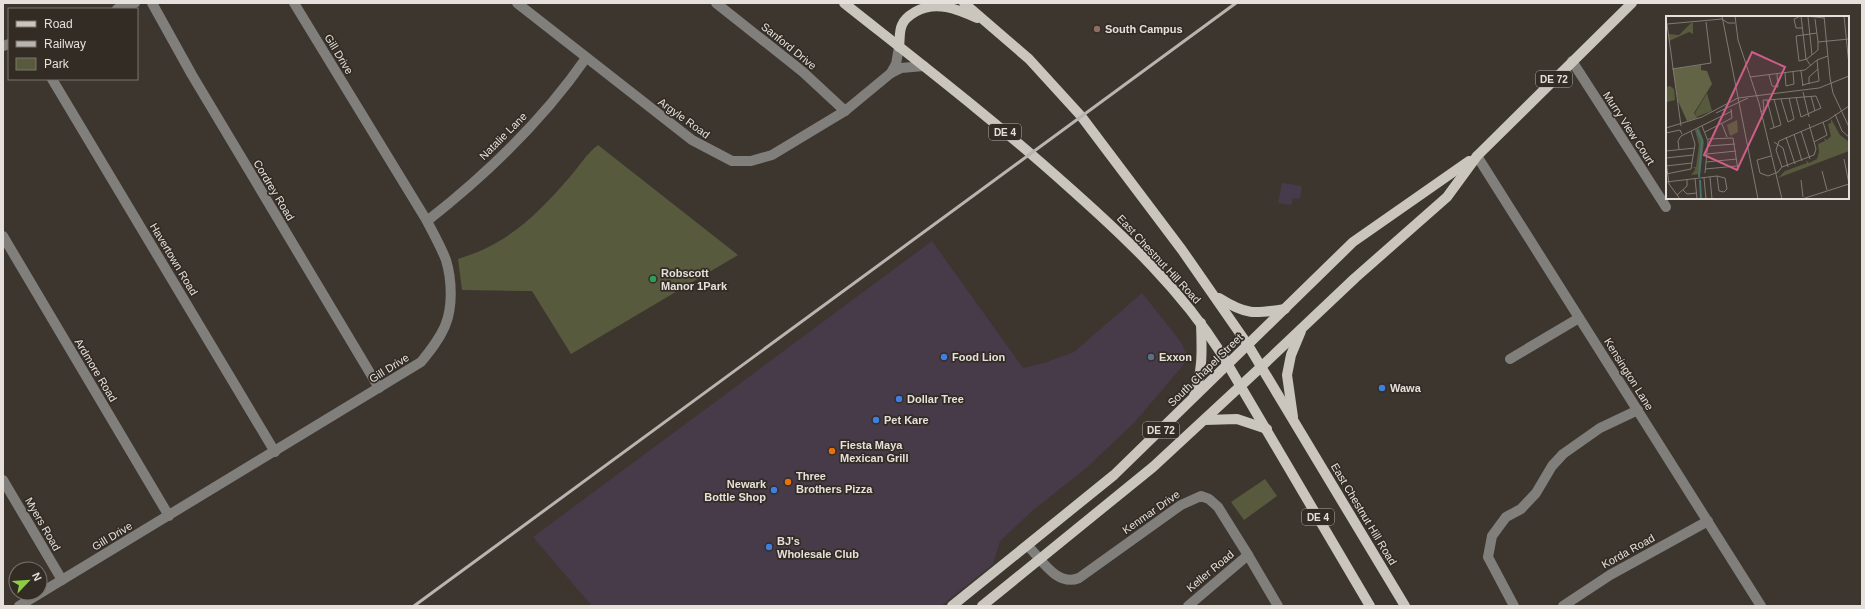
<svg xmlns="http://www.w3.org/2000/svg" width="1865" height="609" viewBox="0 0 1865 609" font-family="Helvetica,sans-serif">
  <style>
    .commercial { fill: #473a49 }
    .industrial { fill: #453b4b }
    .green { fill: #585a3d }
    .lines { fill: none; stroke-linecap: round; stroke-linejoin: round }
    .minor { stroke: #817f7b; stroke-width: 10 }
    .major { stroke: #cac6bd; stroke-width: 10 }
    .rail { stroke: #b9b4af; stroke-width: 3 }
    .education-dot { fill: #8d6e63; stroke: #332c25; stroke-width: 1.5 }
    .leisure-dot { fill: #2e9e5b; stroke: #332c25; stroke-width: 1.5 }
    .shop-dot { fill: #3f7fe0; stroke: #332c25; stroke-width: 1.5 }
    .service-dot { fill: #5c6f8a; stroke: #332c25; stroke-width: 1.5 }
    .food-dot { fill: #e8710a; stroke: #332c25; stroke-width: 1.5 }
    .labels { text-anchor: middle; stroke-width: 3.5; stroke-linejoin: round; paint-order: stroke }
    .shield { fill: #332c25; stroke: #b0aaa5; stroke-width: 1 }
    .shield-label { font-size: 10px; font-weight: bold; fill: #e5e0dc }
    .poi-label { font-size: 11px; font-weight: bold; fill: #e5e0dc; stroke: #332c25; text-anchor: start }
    .street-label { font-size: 11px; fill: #e5e0dc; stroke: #332c25 }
    .inset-river { fill: none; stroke: #487172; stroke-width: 2 }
    .inset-road { fill: none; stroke: #807a74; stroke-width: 1 }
    .view { fill: #ce5e88; fill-opacity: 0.15; stroke: #ce5e88; stroke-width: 2 }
    .inset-edge { fill: none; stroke: #e5e0dc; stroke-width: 2 }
  </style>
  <rect width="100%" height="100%" fill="#3d362f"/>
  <path class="commercial" d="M 932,241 L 1023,368 L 1044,363 L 1074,352 L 1142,293 L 1181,342 L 1186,353 L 1185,363 L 1134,423 L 1085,469 L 1032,511 L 1000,541 L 993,564 L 941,606 L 592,606 L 533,537 Z"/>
  <path class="industrial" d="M 1282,183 L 1302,186 L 1300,199 L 1293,198 L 1291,205 L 1278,203 Z"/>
  <g class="green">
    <path d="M 598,145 L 738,255 L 571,354 L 532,291 L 462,290 L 458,259 C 507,244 535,217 568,179 C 578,168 587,153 598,145 Z"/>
    <path d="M 1265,479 L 1277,496 L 1244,520 L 1231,502 Z"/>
  </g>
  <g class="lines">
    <g class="minor">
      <path d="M 152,3 L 192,75 L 379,388"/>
      <path d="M 517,3 L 692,140 L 732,161 L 751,161 L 772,155 L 845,111 L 891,73 L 901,68 L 924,66"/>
      <path d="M 716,3 L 803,72 L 845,111"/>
      <path d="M 117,9 L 135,3"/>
      <path d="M 3,46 L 9,44"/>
      <path d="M 1572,61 L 1666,207"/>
      <path d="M 891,73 L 896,64 L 899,47"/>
      <path d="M 52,79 L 275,452"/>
      <path d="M 1477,156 L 1761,606"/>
      <path d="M 427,221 C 487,174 543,120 586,58"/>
      <path d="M 3,236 L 169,516"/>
      <path d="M 1510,359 L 1579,318"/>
      <path d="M 3,480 L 62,580"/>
      <path d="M 1028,546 C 1042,560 1057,587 1079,578 L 1181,505 L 1201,496 L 1209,499 L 1218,507 L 1248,555 L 1278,606"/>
      <path d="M 19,606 L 421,362 C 430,351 439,340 445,326 C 453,307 452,280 446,260 C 441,247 433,233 427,221 L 294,3"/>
      <path d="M 1188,606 L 1248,555"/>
      <path d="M 1514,606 L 1488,557 L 1492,536 L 1506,517 L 1521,509 L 1536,493 L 1552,466 L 1563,454 L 1600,428 L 1638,410"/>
      <path d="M 1563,606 L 1610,575 L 1708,521"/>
    </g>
    <g class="major">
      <path d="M 844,3 C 921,64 999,124 1072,190 C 1127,239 1181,290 1221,353 L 1370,606"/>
      <path d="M 964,3 L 1029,59 L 1081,116 L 1182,250 L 1248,345 L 1405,606"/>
      <path d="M 899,47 C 900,40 899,31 902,25 C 904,19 910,15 915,12 C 936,0 957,9 977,18"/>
      <path d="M 1219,298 C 1246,315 1254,314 1285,309"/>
      <path d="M 1194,396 C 1203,369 1202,351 1201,323"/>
      <path d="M 1293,417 L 1287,375 L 1291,355 L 1301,331"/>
      <path d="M 1205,420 L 1237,419 L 1267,429"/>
      <path d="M 952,606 L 1114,475 L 1353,242 L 1469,161"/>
      <path d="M 982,606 L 1153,467 L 1261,367 L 1355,278 L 1447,197 L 1477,156 L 1632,3"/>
    </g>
    <path class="rail" d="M 414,606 L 1236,3"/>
  </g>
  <circle class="education-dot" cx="1097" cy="29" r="4"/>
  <circle class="leisure-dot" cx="653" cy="279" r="4"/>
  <g class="shop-dot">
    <circle cx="944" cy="357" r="4"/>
    <circle cx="1382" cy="388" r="4"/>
    <circle cx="899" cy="399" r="4"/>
    <circle cx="876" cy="420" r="4"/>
    <circle cx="774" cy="490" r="4"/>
    <circle cx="769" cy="547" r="4"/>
  </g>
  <circle class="service-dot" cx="1151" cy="357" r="4"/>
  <g class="food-dot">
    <circle cx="832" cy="451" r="4"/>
    <circle cx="788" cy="482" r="4"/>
  </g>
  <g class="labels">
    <g class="shield">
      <rect x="1536" y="71" width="36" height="16" rx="3"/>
      <rect x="989" y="124" width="32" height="16" rx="3"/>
      <rect x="1143" y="422" width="36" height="16" rx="3"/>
      <rect x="1302" y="509" width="32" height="16" rx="3"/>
    </g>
    <g class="shield-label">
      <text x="1554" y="83">DE 72</text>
      <text x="1005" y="136">DE 4</text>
      <text x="1161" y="434">DE 72</text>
      <text x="1318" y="521">DE 4</text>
    </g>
    <g class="poi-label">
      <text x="1105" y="33">South Campus</text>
      <text x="661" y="277">Robscott<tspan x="661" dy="13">Manor 1Park</tspan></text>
      <text x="952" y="361">Food Lion</text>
      <text x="1159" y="361">Exxon</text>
      <text x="1390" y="392">Wawa</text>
      <text x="907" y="403">Dollar Tree</text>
      <text x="884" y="424">Pet Kare</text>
      <text x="840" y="449">Fiesta Maya<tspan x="840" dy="13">Mexican Grill</tspan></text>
      <text x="796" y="480">Three<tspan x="796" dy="13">Brothers Pizza</tspan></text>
      <text x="766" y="488" text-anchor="end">Newark<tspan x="766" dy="13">Bottle Shop</tspan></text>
      <text x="777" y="545">BJ's<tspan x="777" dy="13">Wholesale Club</tspan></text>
    </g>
    <g class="street-label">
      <text transform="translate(789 46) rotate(39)" y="4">Sanford Drive</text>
      <text transform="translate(339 54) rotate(59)" y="4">Gill Drive</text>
      <text transform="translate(684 118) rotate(36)" y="4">Argyle Road</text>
      <text transform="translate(1629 128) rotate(57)" y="4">Murry View Court</text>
      <text transform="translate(503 136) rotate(-45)" y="4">Natalie Lane</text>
      <text transform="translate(274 190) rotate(59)" y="4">Cordrey Road</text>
      <text transform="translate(174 259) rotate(59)" y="4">Havertown Road</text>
      <text transform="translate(1159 259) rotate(47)" y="4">East Chestnut Hill Road</text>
      <text transform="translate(389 368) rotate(-32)" y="4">Gill Drive</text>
      <text transform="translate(96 370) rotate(59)" y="4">Ardmore Road</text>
      <text transform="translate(1205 370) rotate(-44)" y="4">South Chapel Street</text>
      <text transform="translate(1629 374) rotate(58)" y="4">Kensington Lane</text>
      <text transform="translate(1151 512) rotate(-35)" y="4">Kenmar Drive</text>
      <text transform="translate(1364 514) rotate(59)" y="4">East Chestnut Hill Road</text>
      <text transform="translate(43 524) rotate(60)" y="4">Myers Road</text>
      <text transform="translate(112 536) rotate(-31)" y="4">Gill Drive</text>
      <text transform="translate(1628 551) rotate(-29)" y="4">Korda Road</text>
      <text transform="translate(1210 571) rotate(-40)" y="4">Keller Road</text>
    </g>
  </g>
  <g transform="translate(1666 16)">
    <rect width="183" height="183" fill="#3d362f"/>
    <path d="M 25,7 L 27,7 L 27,18 L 23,16 L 3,25 L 2,18 L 13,19 ZM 4,70 L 8,73 L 9,84 L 1,86 L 0,71 ZM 41,77 L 46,95 L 30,101 L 29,97 ZM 165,103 L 174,119 L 183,126 L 183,135 L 112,162 L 119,155 L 141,147 L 140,144 L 143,147 L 151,143 L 153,136 L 152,128 L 159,125 L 158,122 L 161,124 L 165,120 L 162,108 L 165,107 ZM 71,104 L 72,116 L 64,120 L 61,109 ZM 33,112 L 38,126 L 34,158 L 25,159 L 29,154 L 29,152 L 26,151 L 30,151 L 33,129 L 29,114 Z" fill="#585a3d"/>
    <path d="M 35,49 L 35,54 L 41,55 L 46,68 L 28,97 L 31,102 L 21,105 L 12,85 L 7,53 Z" fill="#626445"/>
    <path class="inset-river" d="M 31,114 L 36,124 L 33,161M 34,164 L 35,183"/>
    <path class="inset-road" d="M 56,0 L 92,183M 69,0 L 72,24 L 93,87 L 116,183M 135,0 L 140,43 L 145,50M 135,0 L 128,3 L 130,12 L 136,12M 139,0 L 158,2M 158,0 L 164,62 L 167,77 L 183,111M 178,0 L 183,49M 142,1 L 146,39M 149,3 L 152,26 L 152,34 L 141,43 L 133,45 L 130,20 L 151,17M 1,8 L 15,110M 1,8 L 56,3 L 62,7 L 69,7M 152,26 L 183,23M 6,53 L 45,47 L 40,6M 135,55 L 137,70M 119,57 L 120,70 L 128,68 L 127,56M 103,59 L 106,70 L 112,71 L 111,58M 84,61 L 139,54 L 151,44 L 162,40M 143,68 L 143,61 L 152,53M 136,69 L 153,65 L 151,44M 137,76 L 143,101M 145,80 L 149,95M 115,83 L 122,106 L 128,103 L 123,82M 101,84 L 108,111M 94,96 L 98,94 L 97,84 L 101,84 L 150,80 L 155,92 L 135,101 L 130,81M 50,97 L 82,82M 169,98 L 176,115 L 183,121M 56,108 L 61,121M 36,110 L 42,125 L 39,157M 0,112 L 36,101 L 72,82 L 153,72 L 183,60M 104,113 L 115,109 L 108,83M 135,115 L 144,143M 39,116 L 66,102 L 65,93M 0,117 L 14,114 L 16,118M 128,118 L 136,145M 120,121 L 129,148M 42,123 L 67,122 L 72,154M 108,126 L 117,132 L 122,151M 148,126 L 161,119 L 157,106M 42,130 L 69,128M 13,133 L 12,125 L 15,120 L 66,95M 0,135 L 29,132M 41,138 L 70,135M 105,140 L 91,144 L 94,157 L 102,160 L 112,156 L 116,151M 0,142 L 27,139M 178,143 L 183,168M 0,145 L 3,168 L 14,183M 40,146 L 71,143M 0,150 L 26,147M 116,151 L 110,134 L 113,125 L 162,104 L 183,90M 116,151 L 148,139 L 150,133 L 143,108M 39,153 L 71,150M 156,155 L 161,174M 0,158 L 25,153 L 29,128 L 25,115M 44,161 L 46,183M 29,162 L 31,183M 38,162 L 40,183M 135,164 L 137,181M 0,166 L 51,160 L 53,175 L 58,176 L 61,173 L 59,162 L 51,160M 17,174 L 21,178 L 31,177M 11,179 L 21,170 L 21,163M 136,183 L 183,168"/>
    <path class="view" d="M 86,36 L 119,51 L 71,154 L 38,139 Z"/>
    <rect width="183" height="183" class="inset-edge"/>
  </g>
  <rect width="1865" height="609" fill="none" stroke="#e5e0dc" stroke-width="8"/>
  <rect x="8" y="8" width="130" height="72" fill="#332c25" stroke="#7a746e"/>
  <rect x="16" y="21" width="20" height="6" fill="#cac6bd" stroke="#7a746e"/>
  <text x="44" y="28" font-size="12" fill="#e5e0dc">Road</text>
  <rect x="16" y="41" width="20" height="6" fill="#b9b4af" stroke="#7a746e"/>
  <text x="44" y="48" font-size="12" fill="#e5e0dc">Railway</text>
  <rect x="16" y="58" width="20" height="12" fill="#585a3d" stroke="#7a746e"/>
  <text x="44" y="68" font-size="12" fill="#e5e0dc">Park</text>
  <g transform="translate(28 581) rotate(65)"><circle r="19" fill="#332c25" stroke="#7a746e"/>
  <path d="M0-3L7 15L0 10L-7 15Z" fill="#8bce46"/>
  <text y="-6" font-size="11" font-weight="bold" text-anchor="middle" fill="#e5e0dc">N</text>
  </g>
</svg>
